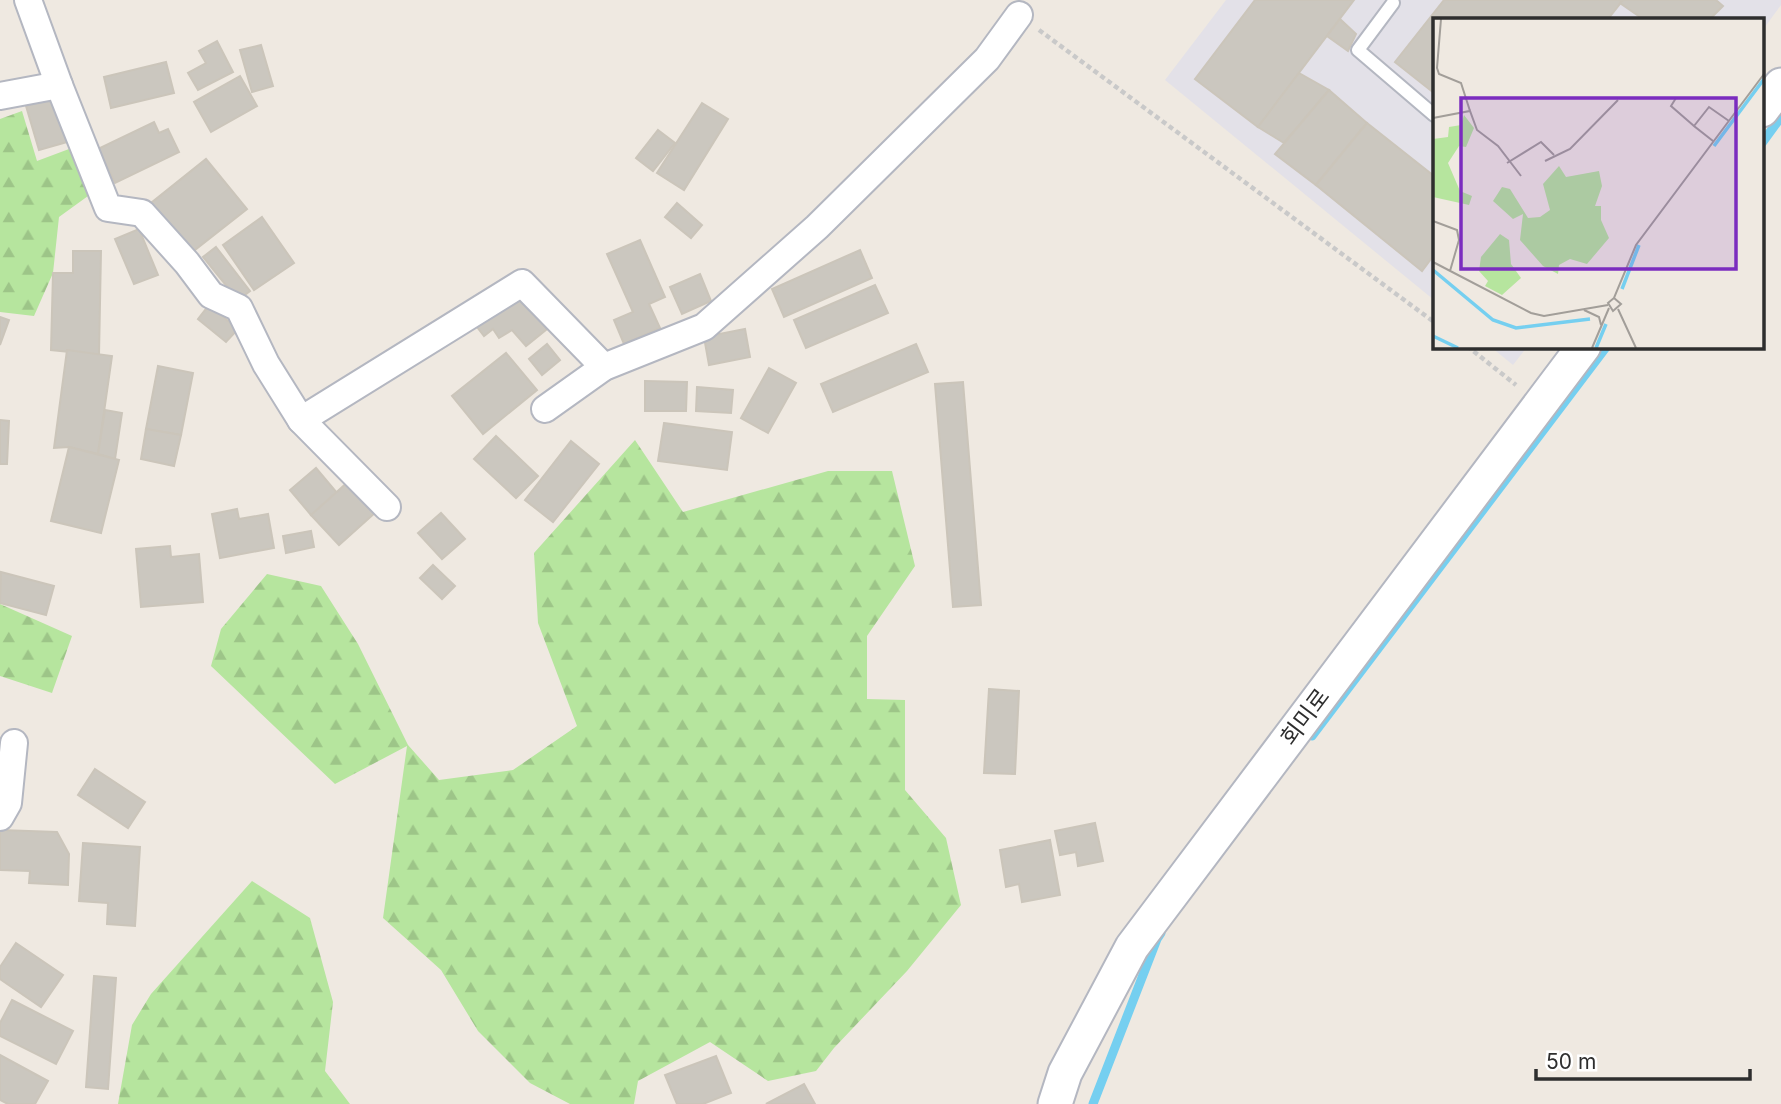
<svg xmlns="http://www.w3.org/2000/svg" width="1781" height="1104" viewBox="0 0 1781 1104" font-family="Inter,'Noto Sans KR',sans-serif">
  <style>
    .industrial { fill: #e3e1e8 }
    .forest { fill: url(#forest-firs) }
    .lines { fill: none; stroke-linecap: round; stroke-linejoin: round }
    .stream { stroke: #75cff0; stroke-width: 9 }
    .building { fill: #cbc7bf; stroke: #cbc5ba; stroke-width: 2 }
    .service-casing { stroke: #b4b7c1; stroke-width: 16 }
    .minor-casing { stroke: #b4b7c1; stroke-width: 30 }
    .tertiary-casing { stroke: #b4b7c1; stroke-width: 37 }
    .path { stroke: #c9c9c9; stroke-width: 4.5; stroke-dasharray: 5 3.5; stroke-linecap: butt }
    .service { stroke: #fff; stroke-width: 12 }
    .minor { stroke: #fff; stroke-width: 26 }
    .tertiary { stroke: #fff; stroke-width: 33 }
    .labels { text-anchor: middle; stroke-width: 7; stroke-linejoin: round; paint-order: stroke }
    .street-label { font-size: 23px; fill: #2e2e2e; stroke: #fff }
    .inset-river { fill: none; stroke: #75cff0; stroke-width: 3.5 }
    .inset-road { fill: none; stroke: #a29e99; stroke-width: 2 }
    .view { fill: #7b2cbf; fill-opacity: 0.15; stroke: #7b2cbf; stroke-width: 3.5 }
    .inset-edge { fill: none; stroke: #2e2e2e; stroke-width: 3.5 }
  </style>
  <defs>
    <pattern id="forest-firs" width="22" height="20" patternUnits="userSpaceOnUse" patternTransform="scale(1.75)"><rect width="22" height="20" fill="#b6e59e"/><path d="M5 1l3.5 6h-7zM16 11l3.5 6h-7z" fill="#9dc588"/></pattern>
  </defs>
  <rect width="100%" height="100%" fill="#efe9e1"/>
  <g class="industrial">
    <path d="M 1226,0 L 1781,0 L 1781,5 L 1762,31 L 1762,19 L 1434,19 L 1434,300 L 1165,80 Z"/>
    <path d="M 1491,347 L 1527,347 L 1513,365 Z"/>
  </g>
  <g class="forest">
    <path d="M 22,111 L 37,161 L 69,149 L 88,196 L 59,217 L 53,273 L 34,316 L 0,312 L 0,119 Z"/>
    <path d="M 635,440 L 683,512 L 828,471 L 892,471 L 915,566 L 867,636 L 867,699 L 905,700 L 905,790 L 946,838 L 961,905 L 907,971 L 834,1048 L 816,1071 L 768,1081 L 710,1042 L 638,1081 L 634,1104 L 570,1104 L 530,1083 L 478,1031 L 441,970 L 383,918 L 407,746 L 335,784 L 211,666 L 221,629 L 267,574 L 321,586 L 358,644 L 408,745 L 439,780 L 513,770 L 577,726 L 538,623 L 534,553 Z"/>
    <path d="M 0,604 L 72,636 L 52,693 L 0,676 Z"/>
    <path d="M 252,881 L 310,918 L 333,1002 L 325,1071 L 350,1104 L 118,1104 L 132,1025 L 151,994 Z"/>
  </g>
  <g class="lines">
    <g class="stream">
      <path d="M 1762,143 L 1781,117"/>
      <path d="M 1312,736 L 1607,346"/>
      <path d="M 1093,1104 L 1157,939 L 1161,933"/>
    </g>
  </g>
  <g class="building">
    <path d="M 1255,0 L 1354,0 L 1258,127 L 1195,79 Z"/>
    <path d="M 1444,0 L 1623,0 L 1608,19 L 1434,19 L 1434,93 L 1395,62 Z"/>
    <path d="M 1623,0 L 1716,0 L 1723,6 L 1710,19 L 1643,19 L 1620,3 Z"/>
    <path d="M 1340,19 L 1356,34 L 1348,51 L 1327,36 Z"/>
    <path d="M 217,41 L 233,72 L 198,90 L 188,73 L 206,63 L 199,51 Z"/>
    <path d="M 261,45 L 273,86 L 252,92 L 240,50 Z"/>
    <path d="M 166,62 L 174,93 L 111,108 L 104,77 Z"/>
    <path d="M 1299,73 L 1329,90 L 1284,143 L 1258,127 Z"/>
    <path d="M 240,76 L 257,106 L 211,132 L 194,102 Z"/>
    <path d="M 1329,90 L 1367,123 L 1316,185 L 1275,154 Z"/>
    <path d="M 54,97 L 67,142 L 39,150 L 26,106 Z"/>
    <path d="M 702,103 L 728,119 L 684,190 L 657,173 Z"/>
    <path d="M 154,122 L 159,133 L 168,129 L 179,152 L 115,183 L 98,149 Z"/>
    <path d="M 1367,123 L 1434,176 L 1434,255 L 1422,271 L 1316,185 Z"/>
    <path d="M 658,130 L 675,143 L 653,171 L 636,158 Z"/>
    <path d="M 206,159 L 247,209 L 191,253 L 151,203 Z"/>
    <path d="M 677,203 L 702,225 L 691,238 L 665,217 Z"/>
    <path d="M 262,217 L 294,263 L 254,290 L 223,245 Z"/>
    <path d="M 139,229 L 158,275 L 134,284 L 115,239 Z"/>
    <path d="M 640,240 L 665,297 L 649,304 L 660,328 L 624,344 L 614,320 L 633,312 L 607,254 Z"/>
    <path d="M 216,247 L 250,291 L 238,300 L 203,257 Z"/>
    <path d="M 860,250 L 872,278 L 784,317 L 772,289 Z"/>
    <path d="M 73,251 L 101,251 L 99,355 L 51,350 L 53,273 L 73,273 Z"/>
    <path d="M 700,274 L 711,301 L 682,314 L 670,287 Z"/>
    <path d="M 875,285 L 888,313 L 806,348 L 794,320 Z"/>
    <path d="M 507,299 L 524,301 L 547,329 L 526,346 L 512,330 L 499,338 L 493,329 L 484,336 L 474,323 Z"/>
    <path d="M 209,305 L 238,329 L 226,342 L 198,319 Z"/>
    <path d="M 0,317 L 9,320 L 0,345 Z"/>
    <path d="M 745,329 L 750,357 L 709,365 L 704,337 Z"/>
    <path d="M 547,344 L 560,360 L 542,375 L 529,359 Z"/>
    <path d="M 916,344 L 928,372 L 833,412 L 821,384 Z"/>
    <path d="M 67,350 L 112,356 L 98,454 L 69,447 L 54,448 Z"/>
    <path d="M 506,353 L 537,390 L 483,434 L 452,396 Z"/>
    <path d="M 158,366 L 193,373 L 181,435 L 146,429 Z"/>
    <path d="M 769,368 L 796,383 L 768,433 L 741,418 Z"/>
    <path d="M 645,381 L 687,382 L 686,411 L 645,411 Z"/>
    <path d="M 963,382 L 981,605 L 953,607 L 935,384 Z"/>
    <path d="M 697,387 L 733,390 L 731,413 L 696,411 Z"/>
    <path d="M 105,410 L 122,413 L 115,459 L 98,454 Z"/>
    <path d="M 0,420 L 9,421 L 7,464 L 0,464 Z"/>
    <path d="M 664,423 L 732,432 L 727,470 L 658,461 Z"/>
    <path d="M 146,429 L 181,435 L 174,466 L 141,459 Z"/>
    <path d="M 496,436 L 538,476 L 516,498 L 474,459 Z"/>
    <path d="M 571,441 L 599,464 L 553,522 L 525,500 Z"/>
    <path d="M 69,447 L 119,460 L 101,533 L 51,521 Z"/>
    <path d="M 316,468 L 338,494 L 311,515 L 290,490 Z"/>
    <path d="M 349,481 L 376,512 L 339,545 L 311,515 Z"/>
    <path d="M 237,509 L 239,519 L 268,514 L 274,548 L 220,558 L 212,514 Z"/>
    <path d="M 441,513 L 465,539 L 442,559 L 418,533 Z"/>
    <path d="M 311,531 L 314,547 L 286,553 L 283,536 Z"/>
    <path d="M 170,546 L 171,557 L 199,554 L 203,602 L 141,607 L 136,549 Z"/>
    <path d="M 433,565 L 455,586 L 442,599 L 420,578 Z"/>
    <path d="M 1,572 L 54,586 L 46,615 L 0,603 Z"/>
    <path d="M 989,689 L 1019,691 L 1015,774 L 984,773 Z"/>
    <path d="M 95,769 L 145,802 L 128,828 L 78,795 Z"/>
    <path d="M 1095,823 L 1103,861 L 1078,866 L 1076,852 L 1060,855 L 1055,831 Z"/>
    <path d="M 0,830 L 57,832 L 69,854 L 68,885 L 29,883 L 30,871 L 0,870 Z"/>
    <path d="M 1050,840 L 1060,895 L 1022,902 L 1019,884 L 1006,887 L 1000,850 Z"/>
    <path d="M 83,843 L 140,847 L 135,926 L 107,924 L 108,903 L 79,901 Z"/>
    <path d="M 16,943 L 63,975 L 41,1007 L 0,979 L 0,967 Z"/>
    <path d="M 94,976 L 116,978 L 108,1089 L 86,1087 Z"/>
    <path d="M 12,1000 L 73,1031 L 56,1064 L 0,1036 L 0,1023 Z"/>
    <path d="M 0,1055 L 48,1081 L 35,1104 L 8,1104 L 0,1100 Z"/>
    <path d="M 716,1056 L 731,1093 L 703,1104 L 677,1104 L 665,1075 Z"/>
    <path d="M 804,1084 L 815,1104 L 766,1104 Z"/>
  </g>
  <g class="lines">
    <g class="service-casing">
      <path id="service" d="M 1393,3 L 1358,50 L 1434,115"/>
    </g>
    <g class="minor-casing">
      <g id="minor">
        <path d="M 28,0 L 59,85"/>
        <path d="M 0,96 L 59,85 L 108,208 L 142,213 L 187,263 L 211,295 L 239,308 L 266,364 L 301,420 L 387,507"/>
        <path d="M 545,409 L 604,367 L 704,327 L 817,227 L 987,59 L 1019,15"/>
        <path d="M 301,420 L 522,283 L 604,367"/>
        <path d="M 0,817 L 8,803 L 14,743"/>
      </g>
    </g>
    <g class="tertiary-casing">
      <g id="tertiary">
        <path d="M 1762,110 L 1781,85"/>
        <path d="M 1055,1104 L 1065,1073 L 1132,947 L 1584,346"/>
      </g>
    </g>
    <g class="path">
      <path d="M 1039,30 L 1434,322"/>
      <path d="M 1467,346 L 1516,385"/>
    </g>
    <use href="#service" class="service"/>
    <use href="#minor" class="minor"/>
    <use href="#tertiary" class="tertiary"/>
  </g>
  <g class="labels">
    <g class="street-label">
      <text transform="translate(1305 717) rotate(-53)" y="8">회미로</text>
    </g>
  </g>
  <g transform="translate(1433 18)">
    <rect width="331" height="331" fill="#efe9e1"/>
    <path d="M 31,97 L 41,110 L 33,129 L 26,128 L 15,145 L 27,173 L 39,178 L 36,187 L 0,179 L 0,121 L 15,119 L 16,109 L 28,107 ZM 126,148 L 133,159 L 166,153 L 169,168 L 162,188 L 168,188 L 168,202 L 176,220 L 154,246 L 137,241 L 126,247 L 125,256 L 110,248 L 87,222 L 90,196 L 80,201 L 60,183 L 69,169 L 77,171 L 95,200 L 107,199 L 117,192 L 110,166 ZM 67,216 L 76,222 L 78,246 L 88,260 L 69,277 L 52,268 L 55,263 L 46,253 L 48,239 Z" fill="#b6e59e"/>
    <path class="inset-river" d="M 281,128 L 331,61M 0,252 L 60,302 L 83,310 L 157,301M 189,271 L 206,227M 0,318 L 25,330M 163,330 L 173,306"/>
    <path class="inset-road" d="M 8,1 L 4,50 L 6,56 L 28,65 L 37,93M 243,80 L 238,88 L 261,108M 0,100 L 37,93 L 44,112 L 65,128 L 88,158M 280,123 L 261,108 L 276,89 L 296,103M 112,143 L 137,131 L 185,82M 74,145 L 108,124 L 121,137M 0,203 L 24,212 L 26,222 L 17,253M 0,244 L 98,295 L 111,298 L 175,287M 181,280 L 188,286 L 180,293 L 175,285 L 181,280 L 203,227 L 331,56M 185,291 L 203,330M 151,292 L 166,299 L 168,307M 159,330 L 176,290"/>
    <path class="view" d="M 28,80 L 303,80 L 303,251 L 28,251 Z"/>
    <rect width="331" height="331" class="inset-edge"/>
  </g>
  <path d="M1536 1069v10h214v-10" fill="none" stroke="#2e2e2e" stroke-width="3.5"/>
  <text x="1546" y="1069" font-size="21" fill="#2e2e2e" stroke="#ffffff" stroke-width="5" paint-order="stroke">50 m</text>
</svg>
